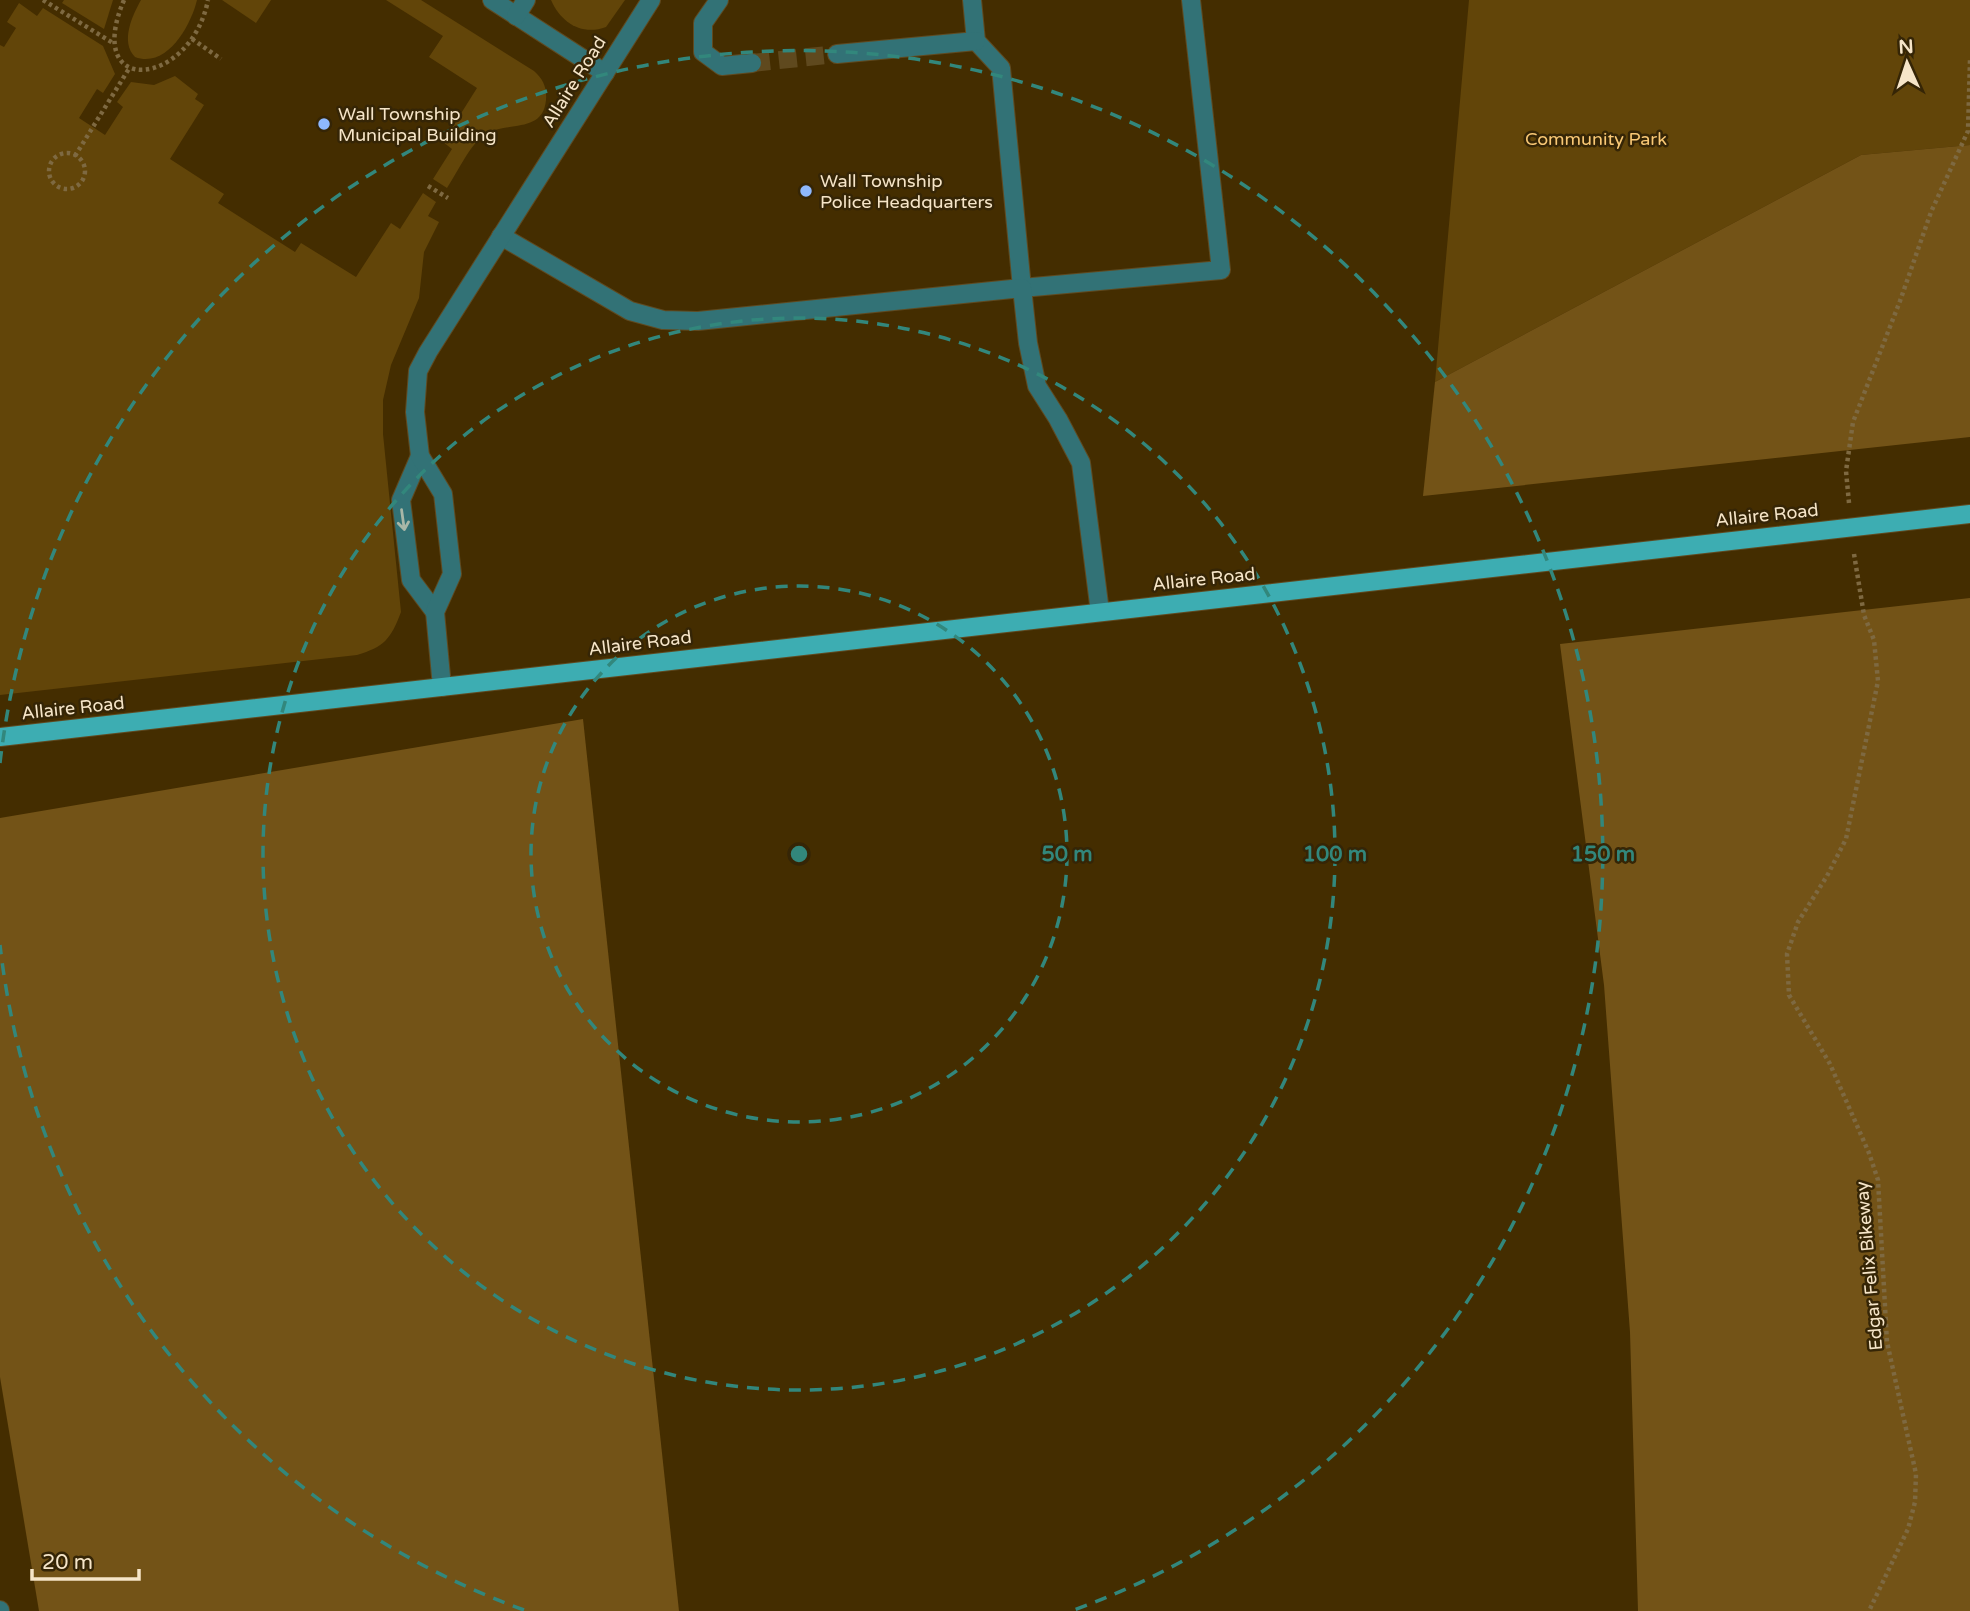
<svg xmlns="http://www.w3.org/2000/svg" width="1970" height="1611" viewBox="0 0 1970 1611" font-family="'Varela Round',sans-serif">
  <style>
    .green { fill: #624509 }
    .forest { fill: #735317 }
    .lines { fill: none; stroke-linecap: round; stroke-linejoin: round }
    .minor-tunnel { stroke: #5f491e; stroke-width: 18; stroke-dasharray: 18 9; stroke-linecap: butt }
    .minor-casing { stroke: #604a20; stroke-width: 20 }
    .major-casing { stroke: #604a20; stroke-width: 20 }
    .path { stroke: #7e6941; stroke-width: 4.5; stroke-dasharray: 3.5 3.5; stroke-linecap: butt }
    .minor { stroke: #327276; stroke-width: 18 }
    .major { stroke: #3dadb2; stroke-width: 18 }
    .oneway { stroke: #a8b7a7 }
    .ring { fill: none; stroke: #32877c; stroke-width: 3.5; stroke-dasharray: 12 9 }
    .poi-dot { fill: #8eb8fd; stroke: #352506; stroke-width: 2.5 }
    .labels { text-anchor: middle; stroke-width: 5; stroke-linejoin: round; paint-order: stroke }
    .street-label { font-size: 18px; fill: #f6e5c8; stroke: #352506 }
    .poi-label { font-size: 18px; fill: #f6e5c8; stroke: #352506; text-anchor: start }
    .park-label { font-size: 18px; fill: #f9c875; stroke: #352506 }
    .centre { fill: #32877c; stroke: #352506; stroke-width: 3.5 }
    .ring-label { font-size: 21px; text-anchor: middle; font-weight: bold; fill: #32877c; stroke: #352506; stroke-width: 5; stroke-linejoin: round; paint-order: stroke }
  </style>
  <rect width="100%" height="100%" fill="#442d00"/>
  <g class="green">
    <path d="M 64,0 L 113,0 L 104,29 L 62,3 Z"/>
    <path d="M 141,0 L 197,0 C 191,25 167,69 135,57 C 120,42 132,16 141,0 Z"/>
    <path d="M 222,0 L 271,0 L 256,23 Z"/>
    <path d="M 386,0 L 421,0 L 534,71 C 543,79 547,87 546,100 C 543,134 506,121 485,134 C 471,143 457,173 447,188 L 433,179 L 452,149 L 443,142 L 477,88 L 429,57 L 443,36 Z"/>
    <path d="M 551,0 L 625,0 L 606,27 C 582,36 561,23 551,0 Z"/>
    <path d="M 1469,0 L 1970,0 L 1970,145 L 1861,155 L 1435,382 Z"/>
    <path d="M 19,3 L 37,16 L 43,8 L 103,46 L 115,74 L 103,93 L 97,89 L 79,118 L 105,135 L 123,107 L 117,102 L 131,82 L 154,85 L 175,76 L 198,94 L 195,99 L 204,105 L 170,159 L 224,194 L 218,203 L 295,252 L 301,243 L 356,277 L 391,223 L 400,229 L 423,193 L 436,202 L 428,216 L 439,222 L 424,252 L 419,298 L 391,365 L 383,400 L 383,434 L 401,612 C 391,639 384,647 357,655 L 0,695 L 0,45 L 4,47 L 16,28 L 7,22 Z"/>
  </g>
  <g class="forest">
    <path d="M 1970,145 L 1970,437 L 1423,496 L 1435,382 L 1861,155 Z"/>
    <path d="M 1970,598 L 1970,1611 L 1638,1611 L 1630,1332 L 1604,985 L 1560,644 Z"/>
    <path d="M 583,719 L 679,1611 L 39,1611 L 0,1377 L 0,818 Z"/>
  </g>
  <g class="lines">
    <path class="minor-tunnel" d="M 752,63 L 837,54"/>
    <g class="minor-casing">
      <g id="minor">
        <path d="M 492,0 L 605,73"/>
        <path d="M 719,0 L 703,23 L 703,52 L 722,66 L 752,63"/>
        <path d="M 972,0 L 976,41 L 1001,68 L 1022,288 L 1221,270 L 1191,0"/>
        <path d="M 516,16 L 526,0"/>
        <path d="M 837,54 L 976,41"/>
        <path d="M 501,236 L 630,311 L 663,320 L 698,321 L 1022,288 L 1028,343 L 1037,386 L 1058,419 L 1081,463 L 1100,612"/>
        <path d="M 420,456 L 401,500 L 411,580 L 435,612"/>
        <path d="M 442,687 L 435,612 L 452,574 L 443,494 L 420,456 L 415,412 L 418,371 L 428,352 L 651,0"/>
        <path d="M 0,1610 L 0,1611"/>
      </g>
    </g>
    <g class="major-casing">
      <path id="major" d="M 0,737 L 1970,514"/>
    </g>
    <g class="path">
      <path d="M 43,0 L 113,43"/>
      <path d="M 124,0 C 82,99 191,87 208,0"/>
      <path d="M 192,39 L 221,59"/>
      <circle cx="67" cy="171" r="18"/>
      <path d="M 75,156 L 130,67"/>
      <path d="M 428,186 L 448,198"/>
      <path d="M 1849,503 L 1846,471 L 1853,422 L 1900,301 L 1931,212 L 1968,131 L 1970,60"/>
      <path d="M 1854,554 L 1864,615 L 1874,640 L 1878,681 L 1846,839 L 1827,876 L 1798,922 L 1787,954 L 1789,995 L 1830,1064 L 1869,1153 L 1878,1180 L 1887,1342 L 1916,1474 L 1915,1502 L 1908,1529 L 1869,1611"/>
    </g>
    <use href="#minor" class="minor"/>
    <use href="#major" class="major"/>
  </g>
  <defs><path id="oneway-shaft" d="M-6 0H5M1.5-3L5.5 0L1.5 3" fill="none" stroke-width="1.6" stroke-linecap="round" stroke-linejoin="round" transform="scale(1.75)"/></defs>
  <use class="oneway" href="#oneway-shaft" transform="translate(403 520) rotate(82)"/>
  <g class="ring">
    <circle cx="799" cy="854" r="268"/>
    <circle cx="799" cy="854" r="536"/>
    <path d="M524 1610A804 804 0 0 1 0 945M0 763A804 804 0 1 1 1074 1610"/>
  </g>
  <g class="poi-dot">
    <circle cx="324" cy="124" r="7"/>
    <circle cx="806" cy="191" r="7"/>
  </g>
  <g class="labels">
    <g class="street-label">
      <text transform="translate(574 82) rotate(-58)" y="6">Allaire Road</text>
      <text transform="translate(1767 515) rotate(-6)" y="6">Allaire Road</text>
      <text transform="translate(1204 579) rotate(-6)" y="6">Allaire Road</text>
      <text transform="translate(640 643) rotate(-7)" y="6">Allaire Road</text>
      <text transform="translate(73 708) rotate(-6)" y="6">Allaire Road</text>
      <text transform="translate(1869 1266) rotate(-95)" y="6">Edgar Felix Bikeway</text>
    </g>
    <g class="poi-label">
      <text x="338" y="120">Wall Township<tspan x="338" dy="21">Municipal Building</tspan></text>
      <text x="820" y="187">Wall Township<tspan x="820" dy="21">Police Headquarters</tspan></text>
    </g>
    <g class="park-label">
      <text x="1596" y="145">Community Park</text>
    </g>
  </g>
  <circle cx="799" cy="854" r="10" class="centre"/>
  <g class="ring-label">
    <text x="1067" y="861">50 m</text>
    <text x="1335" y="861">100 m</text>
    <text x="1603" y="861">150 m</text>
  </g>
  <g transform="translate(1907 63) rotate(357)" stroke="#352506" stroke-width="5" paint-order="stroke">
  <path d="M0-5L12 26L0 18L-12 26Z" fill="#f6e5c8"/>
  <text y="-10" font-size="19" font-weight="bold" text-anchor="middle" fill="#f6e5c8">N</text>
  </g>
  <path d="M32 1569v10h107v-10" fill="none" stroke="#f6e5c8" stroke-width="3.5"/>
  <text x="42" y="1569" font-size="21" fill="#f6e5c8" stroke="#352506" stroke-width="5" paint-order="stroke">20 m</text>
</svg>
